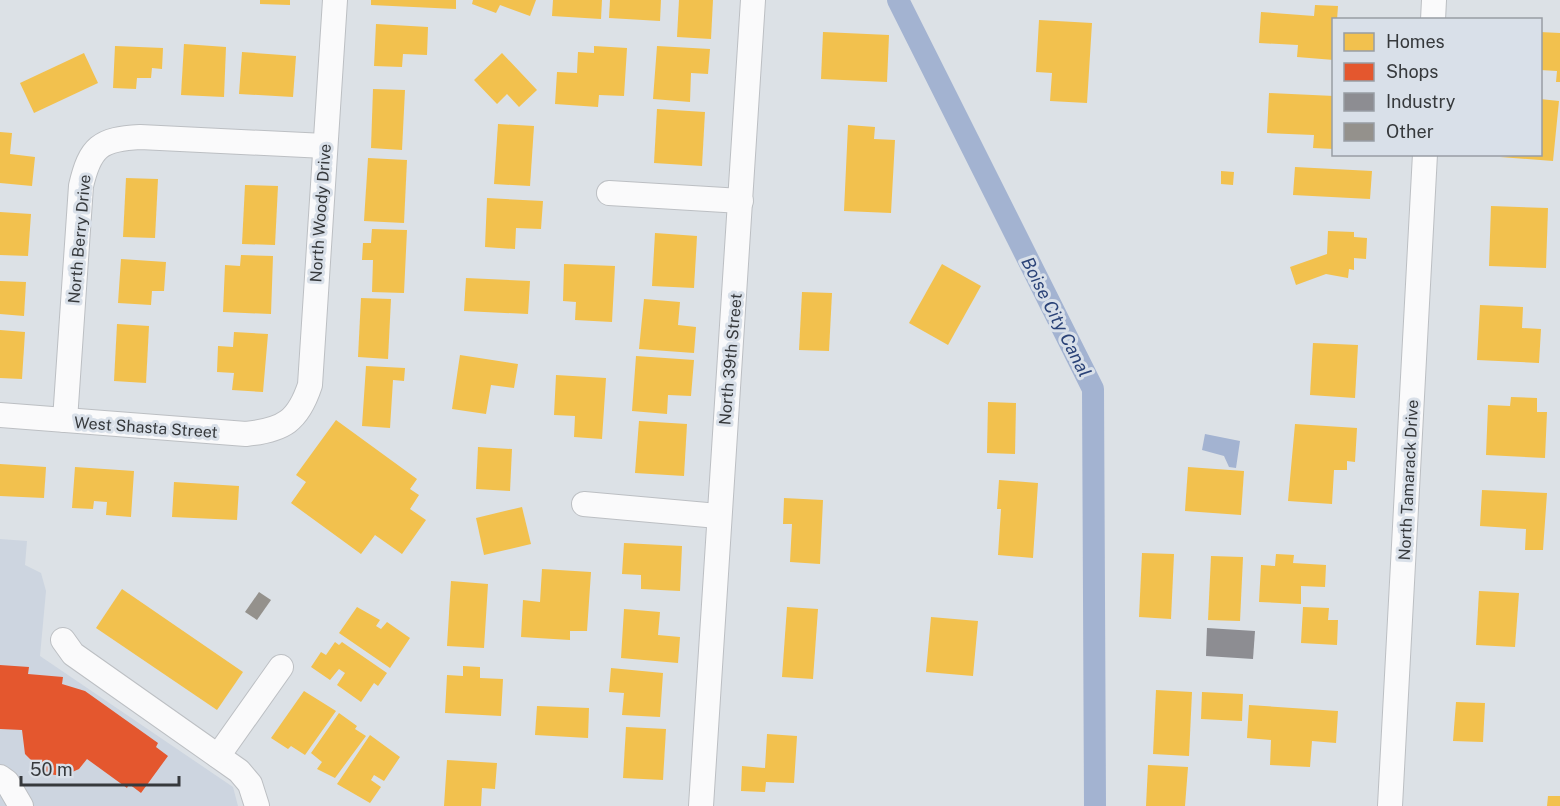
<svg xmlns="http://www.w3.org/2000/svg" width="1560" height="806" viewBox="0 0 1560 806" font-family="'Public Sans',sans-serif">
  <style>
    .built { fill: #cdd5e0 }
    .water { fill: #a3b3d1 }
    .homes { fill: #f2c14e }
    .shops { fill: #e4572e }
    .industry { fill: #8d8d92 }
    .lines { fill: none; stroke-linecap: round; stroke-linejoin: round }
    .canal { stroke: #a3b3d1; stroke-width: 22 }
    .building { fill: #94918c }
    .minor-casing { stroke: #bcbfc3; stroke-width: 26 }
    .minor { stroke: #fafafb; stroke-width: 24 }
    .labels { text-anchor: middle; stroke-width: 6; stroke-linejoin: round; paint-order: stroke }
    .street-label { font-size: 16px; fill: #36393c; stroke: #d9e0e9 }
    .water-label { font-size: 18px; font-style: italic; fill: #2a4277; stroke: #d9e0e9 }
  </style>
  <rect width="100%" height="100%" fill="#dce1e6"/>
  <path class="built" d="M 0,539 L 27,541 L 25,565 L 41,573 L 46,591 L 40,656 L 233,787 L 238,806 L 0,806 Z"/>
  <path class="water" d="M 1205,434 L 1240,441 L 1236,468 L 1229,467 L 1224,456 L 1202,450 Z"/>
  <g class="homes">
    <path d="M 260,0 L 290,0 L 290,5 L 260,4 Z"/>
    <path d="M 371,0 L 456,0 L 456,9 L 371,5 Z"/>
    <path d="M 473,0 L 536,0 L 530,16 L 500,5 L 496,13 L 472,4 Z"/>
    <path d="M 553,0 L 602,0 L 601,19 L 552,16 Z"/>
    <path d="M 610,0 L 661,0 L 660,21 L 609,18 Z"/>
    <path d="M 679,0 L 713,0 L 711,39 L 677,37 Z"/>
    <path d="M 1315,5 L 1338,6 L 1337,20 L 1334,20 L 1334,60 L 1297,57 L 1298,45 L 1259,43 L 1261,12 L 1314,16 Z"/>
    <path d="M 1039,20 L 1092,23 L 1087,103 L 1050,101 L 1052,73 L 1036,72 Z"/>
    <path d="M 376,24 L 428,27 L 427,55 L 403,54 L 402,67 L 374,66 Z"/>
    <path d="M 823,32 L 889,35 L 887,82 L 821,79 Z"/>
    <path d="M 1540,32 L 1560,33 L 1560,82 L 1556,82 L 1557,71 L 1540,70 Z"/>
    <path d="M 184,44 L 226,47 L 224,97 L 181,95 Z"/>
    <path d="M 115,46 L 163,48 L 162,69 L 152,68 L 151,78 L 137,78 L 136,89 L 113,88 Z"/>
    <path d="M 594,46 L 627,48 L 624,96 L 599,95 L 598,107 L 555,104 L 557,72 L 577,73 L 578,52 L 594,53 Z"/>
    <path d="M 657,46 L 710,49 L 708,74 L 691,73 L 690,102 L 653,99 Z"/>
    <path d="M 242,52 L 296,56 L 293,97 L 239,94 Z"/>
    <path d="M 84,53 L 98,83 L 34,113 L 20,83 Z"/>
    <path d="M 502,53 L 537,90 L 519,107 L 507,94 L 497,104 L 474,80 Z"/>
    <path d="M 373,89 L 405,90 L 402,150 L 371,148 Z"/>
    <path d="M 1269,93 L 1334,96 L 1334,149 L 1313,148 L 1314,135 L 1267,133 Z"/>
    <path d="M 1540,99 L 1559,101 L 1553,161 L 1500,157 L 1540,154 Z"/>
    <path d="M 657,109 L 705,112 L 702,166 L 654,163 Z"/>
    <path d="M 498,124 L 534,126 L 530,186 L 494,184 Z"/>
    <path d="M 848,125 L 875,127 L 874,139 L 895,140 L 891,213 L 844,211 Z"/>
    <path d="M 0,132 L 12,133 L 10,154 L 35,157 L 32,186 L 0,183 Z"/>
    <path d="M 368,158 L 407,160 L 404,223 L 364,221 Z"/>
    <path d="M 1295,167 L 1372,171 L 1370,199 L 1293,195 Z"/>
    <path d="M 1221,171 L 1234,172 L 1233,185 L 1221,184 Z"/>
    <path d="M 126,178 L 158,179 L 155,238 L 123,237 Z"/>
    <path d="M 245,185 L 278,186 L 275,245 L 242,244 Z"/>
    <path d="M 487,198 L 543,201 L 541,229 L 516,228 L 515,249 L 485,247 Z"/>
    <path d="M 1491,206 L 1548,208 L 1546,268 L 1489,266 Z"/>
    <path d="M 0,212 L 31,214 L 28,256 L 0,255 Z"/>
    <path d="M 372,229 L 407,230 L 404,293 L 372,292 L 373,260 L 362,260 L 363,243 L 371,243 Z"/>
    <path d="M 1328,231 L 1354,232 L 1354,237 L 1367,238 L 1366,259 L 1354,258 L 1354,270 L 1349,269 L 1348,278 L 1326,274 L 1296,285 L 1290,267 L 1327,254 Z"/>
    <path d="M 655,233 L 697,236 L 694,288 L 652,286 Z"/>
    <path d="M 241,255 L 273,256 L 271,314 L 223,312 L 225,265 L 240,266 Z"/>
    <path d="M 121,259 L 166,262 L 164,291 L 152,291 L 151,305 L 118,303 Z"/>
    <path d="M 564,264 L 615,266 L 612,322 L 575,320 L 576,302 L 563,301 Z"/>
    <path d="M 942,264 L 981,286 L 948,345 L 909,323 Z"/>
    <path d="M 466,278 L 530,281 L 528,314 L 464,311 Z"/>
    <path d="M 0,281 L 26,282 L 24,316 L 0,314 Z"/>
    <path d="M 802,292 L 832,293 L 829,351 L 799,350 Z"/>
    <path d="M 361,298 L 391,299 L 388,359 L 358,357 Z"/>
    <path d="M 644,299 L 680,302 L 678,325 L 696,327 L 694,353 L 639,349 Z"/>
    <path d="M 1480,305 L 1523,307 L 1522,328 L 1541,329 L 1539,363 L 1477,360 Z"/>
    <path d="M 117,324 L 149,326 L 146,383 L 114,381 Z"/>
    <path d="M 0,330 L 25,332 L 22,379 L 0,378 Z"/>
    <path d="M 234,332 L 268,334 L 263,392 L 232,390 L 234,373 L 217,372 L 218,346 L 233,347 Z"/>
    <path d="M 1313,343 L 1358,345 L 1355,398 L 1310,395 Z"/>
    <path d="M 460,355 L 518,364 L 514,388 L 491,385 L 486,414 L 452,409 Z"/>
    <path d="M 636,356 L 694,360 L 691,396 L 668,395 L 667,414 L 632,411 Z"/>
    <path d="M 366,366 L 405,368 L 404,381 L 393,380 L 390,428 L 362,426 Z"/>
    <path d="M 556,375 L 606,378 L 602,439 L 574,437 L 575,416 L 554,415 Z"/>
    <path d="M 1511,397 L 1537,398 L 1537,412 L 1547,412 L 1545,458 L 1486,455 L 1488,405 L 1510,406 Z"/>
    <path d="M 988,402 L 1016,403 L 1015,454 L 987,453 Z"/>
    <path d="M 336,420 L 417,479 L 410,489 L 419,495 L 410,509 L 426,520 L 402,554 L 375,535 L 361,554 L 291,503 L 306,482 L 296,475 Z"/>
    <path d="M 639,421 L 687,424 L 684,476 L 635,473 Z"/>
    <path d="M 1295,424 L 1357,428 L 1355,462 L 1347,461 L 1347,470 L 1334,470 L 1332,504 L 1288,501 Z"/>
    <path d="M 478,447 L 512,449 L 510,491 L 476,489 Z"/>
    <path d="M 0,464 L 46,467 L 44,498 L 0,496 Z"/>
    <path d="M 75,467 L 134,471 L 131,517 L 106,515 L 107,502 L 94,501 L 93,509 L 72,508 Z"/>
    <path d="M 1188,467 L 1244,471 L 1241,515 L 1185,511 Z"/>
    <path d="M 999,480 L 1038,483 L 1033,558 L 998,555 L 1001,509 L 997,509 Z"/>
    <path d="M 174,482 L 239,486 L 237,520 L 172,517 Z"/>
    <path d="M 1482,490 L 1547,493 L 1543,550 L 1525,550 L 1526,529 L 1480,526 Z"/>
    <path d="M 784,498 L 823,500 L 820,564 L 790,562 L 792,524 L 783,524 Z"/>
    <path d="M 522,507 L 531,544 L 484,555 L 476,518 Z"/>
    <path d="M 624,543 L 682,546 L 680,591 L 641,589 L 641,575 L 622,574 Z"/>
    <path d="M 1142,553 L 1174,554 L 1171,619 L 1139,617 Z"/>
    <path d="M 1276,554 L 1294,555 L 1293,563 L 1326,565 L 1325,587 L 1301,586 L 1301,604 L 1259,602 L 1261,565 L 1275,566 Z"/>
    <path d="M 1211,556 L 1243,557 L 1240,621 L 1208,620 Z"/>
    <path d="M 542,569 L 591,572 L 587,631 L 570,631 L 570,640 L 521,637 L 523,600 L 540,602 Z"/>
    <path d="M 451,581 L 488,584 L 484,648 L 447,646 Z"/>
    <path d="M 122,589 L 243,672 L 217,710 L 96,628 Z"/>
    <path d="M 1479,591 L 1519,593 L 1515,647 L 1476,645 Z"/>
    <path d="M 357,607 L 380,620 L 376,626 L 381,629 L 387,622 L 410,638 L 390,668 L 339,633 Z"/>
    <path d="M 787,607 L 818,609 L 813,679 L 782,677 Z"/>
    <path d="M 1303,607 L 1329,608 L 1328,620 L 1338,620 L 1337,645 L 1301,643 Z"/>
    <path d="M 624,609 L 660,612 L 658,635 L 680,637 L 678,663 L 621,658 Z"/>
    <path d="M 931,617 L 978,621 L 973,676 L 926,672 Z"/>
    <path d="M 335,642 L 339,645 L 342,642 L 387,673 L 378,686 L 374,683 L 361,702 L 337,685 L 345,673 L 339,669 L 330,680 L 311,667 L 321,652 L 326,655 Z"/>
    <path d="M 463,666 L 480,667 L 480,678 L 503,679 L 501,716 L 445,713 L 447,675 L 463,676 Z"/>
    <path d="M 611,668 L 663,673 L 660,717 L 622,715 L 624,693 L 609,692 Z"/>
    <path d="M 1156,690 L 1192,692 L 1189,756 L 1153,754 Z"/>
    <path d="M 304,691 L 336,711 L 305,755 L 291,746 L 288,749 L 271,738 Z"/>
    <path d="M 1202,692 L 1243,694 L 1242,721 L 1201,719 Z"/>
    <path d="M 1456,702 L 1485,703 L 1483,742 L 1453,741 Z"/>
    <path d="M 1249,705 L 1338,711 L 1336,743 L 1312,741 L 1310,767 L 1270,765 L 1271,740 L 1247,738 Z"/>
    <path d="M 537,706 L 589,708 L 588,738 L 535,735 Z"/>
    <path d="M 339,713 L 357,726 L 355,729 L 366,736 L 335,778 L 317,769 L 322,762 L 311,753 Z"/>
    <path d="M 626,727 L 666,729 L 663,780 L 623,778 Z"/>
    <path d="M 767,734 L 797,736 L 794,783 L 766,782 L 765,792 L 741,791 L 742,766 L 765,768 Z"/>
    <path d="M 370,735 L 400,757 L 384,781 L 374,775 L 371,780 L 381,787 L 370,803 L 337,784 Z"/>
    <path d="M 447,760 L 497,763 L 495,789 L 482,788 L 481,806 L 444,806 Z"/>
    <path d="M 1148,765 L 1188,767 L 1185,806 L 1146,806 Z"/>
    <path d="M 1548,796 L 1560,796 L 1560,806 L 1547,806 Z"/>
  </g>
  <path class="shops" d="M 0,665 L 29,667 L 28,674 L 63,677 L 62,684 L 85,691 L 158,743 L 156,747 L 168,756 L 141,793 L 129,784 L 127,788 L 87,759 L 79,769 L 68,774 L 55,775 L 43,772 L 25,754 L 22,730 L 0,729 Z"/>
  <path class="industry" d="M 1207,628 L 1255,631 L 1253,659 L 1206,656 Z"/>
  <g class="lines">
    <path class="canal" d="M 898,0 L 1093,389 L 1095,806"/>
  </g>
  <path class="building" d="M 259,592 L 271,600 L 257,620 L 245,612 Z"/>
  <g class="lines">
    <g class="minor-casing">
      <g id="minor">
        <path d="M 1433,20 L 1434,0"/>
        <path d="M 609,193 L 741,201"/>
        <path d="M 0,415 L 246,434 C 284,430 298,421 310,385 L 335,0"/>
        <path d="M 65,420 L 81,186 C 90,147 100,139 140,137 L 325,146"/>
        <path d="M 584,504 L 718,516"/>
        <path d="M 63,640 L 73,654 L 239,771 L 250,784 L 257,806"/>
        <path d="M 218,756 L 281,667"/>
        <path d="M 0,777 L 7,782 L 21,806"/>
        <path d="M 701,806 L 753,0"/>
        <path d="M 1390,806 L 1425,154"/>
      </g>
    </g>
    <use href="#minor" class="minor"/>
  </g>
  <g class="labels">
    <g class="street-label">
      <text transform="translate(320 213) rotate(-86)" y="6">North Woody Drive</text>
      <text transform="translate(79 239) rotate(-85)" y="6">North Berry Drive</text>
      <text transform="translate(730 359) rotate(-85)" y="6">North 39th Street</text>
      <text transform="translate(146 427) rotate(4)" y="6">West Shasta Street</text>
      <text transform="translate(1408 480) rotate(-87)" y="6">North Tamarack Drive</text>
    </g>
    <g class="water-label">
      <text transform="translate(1056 317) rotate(63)" y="6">Boise City Canal</text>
    </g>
  </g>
  <rect x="1332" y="18" width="210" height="138" fill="#d9e0e9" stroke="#989da4" stroke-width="1.5"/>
  <rect x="1344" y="33" width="30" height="18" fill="#f2c14e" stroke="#989da4" stroke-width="1.5"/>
  <text x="1386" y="48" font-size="18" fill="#36393c">Homes</text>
  <rect x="1344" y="63" width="30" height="18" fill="#e4572e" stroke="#989da4" stroke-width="1.5"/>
  <text x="1386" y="78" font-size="18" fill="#36393c">Shops</text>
  <rect x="1344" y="93" width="30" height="18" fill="#8d8d92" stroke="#989da4" stroke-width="1.5"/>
  <text x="1386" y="108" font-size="18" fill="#36393c">Industry</text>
  <rect x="1344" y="123" width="30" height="18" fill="#94918c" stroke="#989da4" stroke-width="1.5"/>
  <text x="1386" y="138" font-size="18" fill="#36393c">Other</text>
  <path d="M21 776v9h158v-9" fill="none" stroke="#36393c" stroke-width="3"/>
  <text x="30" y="776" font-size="18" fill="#36393c" stroke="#d9e0e9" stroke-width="4.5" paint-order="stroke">50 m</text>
</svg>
